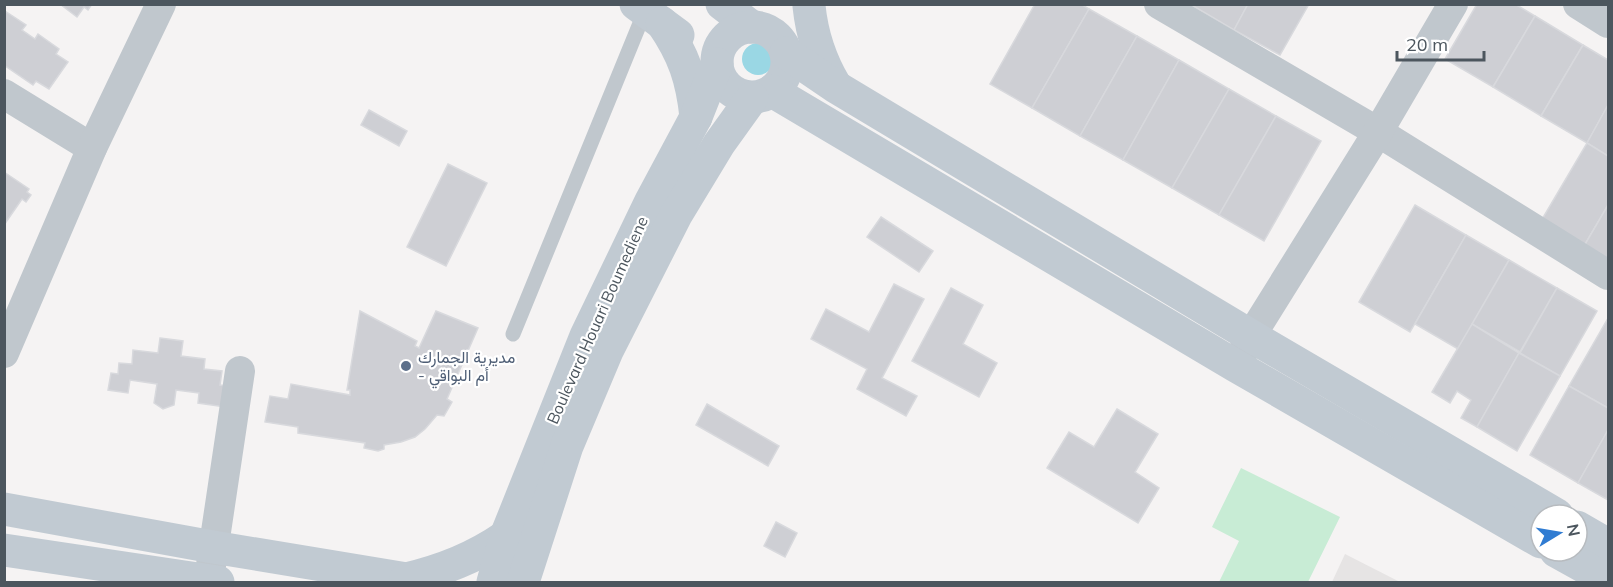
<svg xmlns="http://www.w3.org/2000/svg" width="1613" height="587" viewBox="0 0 1613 587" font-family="Mulish,Vazirmatn,sans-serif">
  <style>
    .education { fill: #e6e4e4 }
    .green { fill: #c8ecd5 }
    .water { fill: #9ad7e4 }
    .building { fill: #cecfd4; stroke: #d8d9dd; stroke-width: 1.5 }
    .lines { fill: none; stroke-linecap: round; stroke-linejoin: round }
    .lane { stroke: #c0c7cd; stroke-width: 15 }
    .street { stroke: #c0c7cd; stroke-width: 30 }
    .secondary { stroke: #c1cad2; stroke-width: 33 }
    .service-dot { fill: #5c6f8a; stroke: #fff; stroke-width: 2 }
    .labels { text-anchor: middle; stroke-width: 4.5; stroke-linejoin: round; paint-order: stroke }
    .street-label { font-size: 16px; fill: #4c565e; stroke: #fff }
    .service-label { font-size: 16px; fill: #4e5e75; stroke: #fff; text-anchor: start }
  </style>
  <rect width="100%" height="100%" fill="#f5f3f3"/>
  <path class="education" d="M 1345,554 L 1400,582 L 1332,582 Z"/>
  <path class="green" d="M 1241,468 L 1340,517 L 1308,582 L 1219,582 L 1239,541 L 1212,527 Z"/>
  <circle class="water" cx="758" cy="59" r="16"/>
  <g class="building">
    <path d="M 60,4 L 92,4 L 88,10 L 84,7 L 77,17 Z"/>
    <path d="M 1035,4 L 1081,4 L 1089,9 L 1032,108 L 990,84 Z"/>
    <path d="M 1190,4 L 1248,4 L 1234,30 Z"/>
    <path d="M 1248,4 L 1309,4 L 1280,55 L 1234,30 Z"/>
    <path d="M 1477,4 L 1515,4 L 1535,16 L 1493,87 L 1445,59 Z"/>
    <path d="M 1089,9 L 1137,36 L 1080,136 L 1032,108 Z"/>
    <path d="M 5,11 L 26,25 L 22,30 L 35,39 L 38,34 L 59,49 L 56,54 L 68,62 L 49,89 L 36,81 L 33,85 L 4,65 Z"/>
    <path d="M 1535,16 L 1583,45 L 1541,116 L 1493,87 Z"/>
    <path d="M 1137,36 L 1179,60 L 1123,160 L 1080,136 Z"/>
    <path d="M 1583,45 L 1608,60 L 1608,105 L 1587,143 L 1541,116 Z"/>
    <path d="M 1179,60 L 1229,89 L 1172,188 L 1123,160 Z"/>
    <path d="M 1229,89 L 1276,116 L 1219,215 L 1172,188 Z"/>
    <path d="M 1608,105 L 1608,156 L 1587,143 Z"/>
    <path d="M 369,110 L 407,131 L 399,146 L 361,125 Z"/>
    <path d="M 1276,116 L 1321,141 L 1264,241 L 1219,215 Z"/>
    <path d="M 1587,143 L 1608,156 L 1608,205 L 1584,246 L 1541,221 Z"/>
    <path d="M 448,164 L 487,183 L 446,266 L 407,247 Z"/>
    <path d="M 4,172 L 29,189 L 27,192 L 31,195 L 26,202 L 22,199 L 4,225 Z"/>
    <path d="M 1415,205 L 1466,235 L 1410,332 L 1359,302 Z"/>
    <path d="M 1608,205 L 1608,260 L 1584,246 Z"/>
    <path d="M 881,217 L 933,251 L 919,272 L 867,237 Z"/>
    <path d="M 1466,235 L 1509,260 L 1458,349 L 1415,324 Z"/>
    <path d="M 1509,260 L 1557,288 L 1520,352 L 1472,324 Z"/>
    <path d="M 894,284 L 924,299 L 882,378 L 917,396 L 906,416 L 857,389 L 867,369 L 811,339 L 826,309 L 869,332 Z"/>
    <path d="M 951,288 L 983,305 L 963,344 L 997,363 L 979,397 L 912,361 Z"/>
    <path d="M 1557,288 L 1597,311 L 1560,376 L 1520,353 Z"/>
    <path d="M 360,311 L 417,341 L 415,346 L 419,348 L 436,311 L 478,328 L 447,399 L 452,402 L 444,416 L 437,415 L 425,429 L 415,437 L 401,442 L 384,445 L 384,449 L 378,451 L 364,448 L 365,443 L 298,433 L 298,427 L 265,422 L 270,396 L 288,399 L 291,384 L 350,395 L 350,390 L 347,390 Z"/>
    <path d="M 1607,320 L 1608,321 L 1608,408 L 1569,386 Z"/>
    <path d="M 1472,324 L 1519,353 L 1477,427 L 1461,418 L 1471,400 L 1457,391 L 1450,403 L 1432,392 Z"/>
    <path d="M 160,338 L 183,341 L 181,356 L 205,359 L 204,369 L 222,371 L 220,385 L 227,386 L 225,407 L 198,403 L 199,393 L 176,390 L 174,405 L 163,409 L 154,403 L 157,384 L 130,380 L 128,393 L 108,390 L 111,373 L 118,374 L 119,363 L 132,364 L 133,350 L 158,353 Z"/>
    <path d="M 1519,353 L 1560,376 L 1517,451 L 1477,427 Z"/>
    <path d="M 1569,386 L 1608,408 L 1608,430 L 1578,483 L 1530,455 Z"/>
    <path d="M 707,404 L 779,446 L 768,466 L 696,425 Z"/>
    <path d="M 1117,409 L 1158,434 L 1135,472 L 1159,488 L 1138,523 L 1047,468 L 1069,432 L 1094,447 Z"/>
    <path d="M 1608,430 L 1608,500 L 1578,483 Z"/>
    <path d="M 776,522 L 797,533 L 785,557 L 764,546 Z"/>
  </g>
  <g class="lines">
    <path class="lane" d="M 513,334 L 645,11"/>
    <g class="street">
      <path d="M 1159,4 L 1378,132 L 1608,275"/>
      <path d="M 1578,4 L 1608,23"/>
      <path d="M 4,94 L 92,148"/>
      <path d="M 4,353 L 92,148 L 161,4"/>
      <path d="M 1240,358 L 1251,336 L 1378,132 L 1453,4"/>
      <path d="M 210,572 L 240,371"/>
    </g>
    <g class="secondary">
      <path d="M 636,4 L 678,35"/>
      <path d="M 722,4 L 752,27"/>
      <path d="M 809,6 C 812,35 820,60 835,85"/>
      <path d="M 662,23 C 684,55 692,79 696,117"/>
      <circle cx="752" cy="62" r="35"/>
      <path d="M 786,53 L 836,87 L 1251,336 L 1557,515"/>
      <path d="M 772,91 L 1236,366 L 1541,542"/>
      <path d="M 4,509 L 213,547 L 425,582"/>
      <path d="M 1577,527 L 1608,545"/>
      <path d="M 4,550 L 218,582"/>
      <path d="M 1556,551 L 1608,580"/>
      <path d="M 406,579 C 443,570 474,558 506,536"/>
      <path d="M 493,582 L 506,536 L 586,336 L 651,201 L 696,117 L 717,64"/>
      <path d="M 523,582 L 567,446 L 607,351 L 676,215 L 719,144 L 752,98"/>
    </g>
  </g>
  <circle class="service-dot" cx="406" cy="366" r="6"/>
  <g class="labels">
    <g class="street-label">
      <text transform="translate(597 320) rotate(-66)" y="6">Boulevard Houari Boumediene</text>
    </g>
    <g class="service-label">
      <text x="418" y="363">مديرية الجمارك<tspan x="418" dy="18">- أم البواقي</tspan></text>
    </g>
  </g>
  <rect width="1613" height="587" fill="none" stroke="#4c565e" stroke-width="12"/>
  <g transform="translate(1559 533) rotate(79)"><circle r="28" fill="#ffffff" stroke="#b7bbbf" stroke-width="1.5"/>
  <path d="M0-4.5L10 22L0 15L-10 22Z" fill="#307cd2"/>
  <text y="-9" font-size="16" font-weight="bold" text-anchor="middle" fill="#4c565e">N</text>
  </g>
  <path d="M1397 51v9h87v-9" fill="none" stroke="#4c565e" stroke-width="3"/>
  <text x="1406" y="51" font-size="18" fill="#4c565e" stroke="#ffffff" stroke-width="4.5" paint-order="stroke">20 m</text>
</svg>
